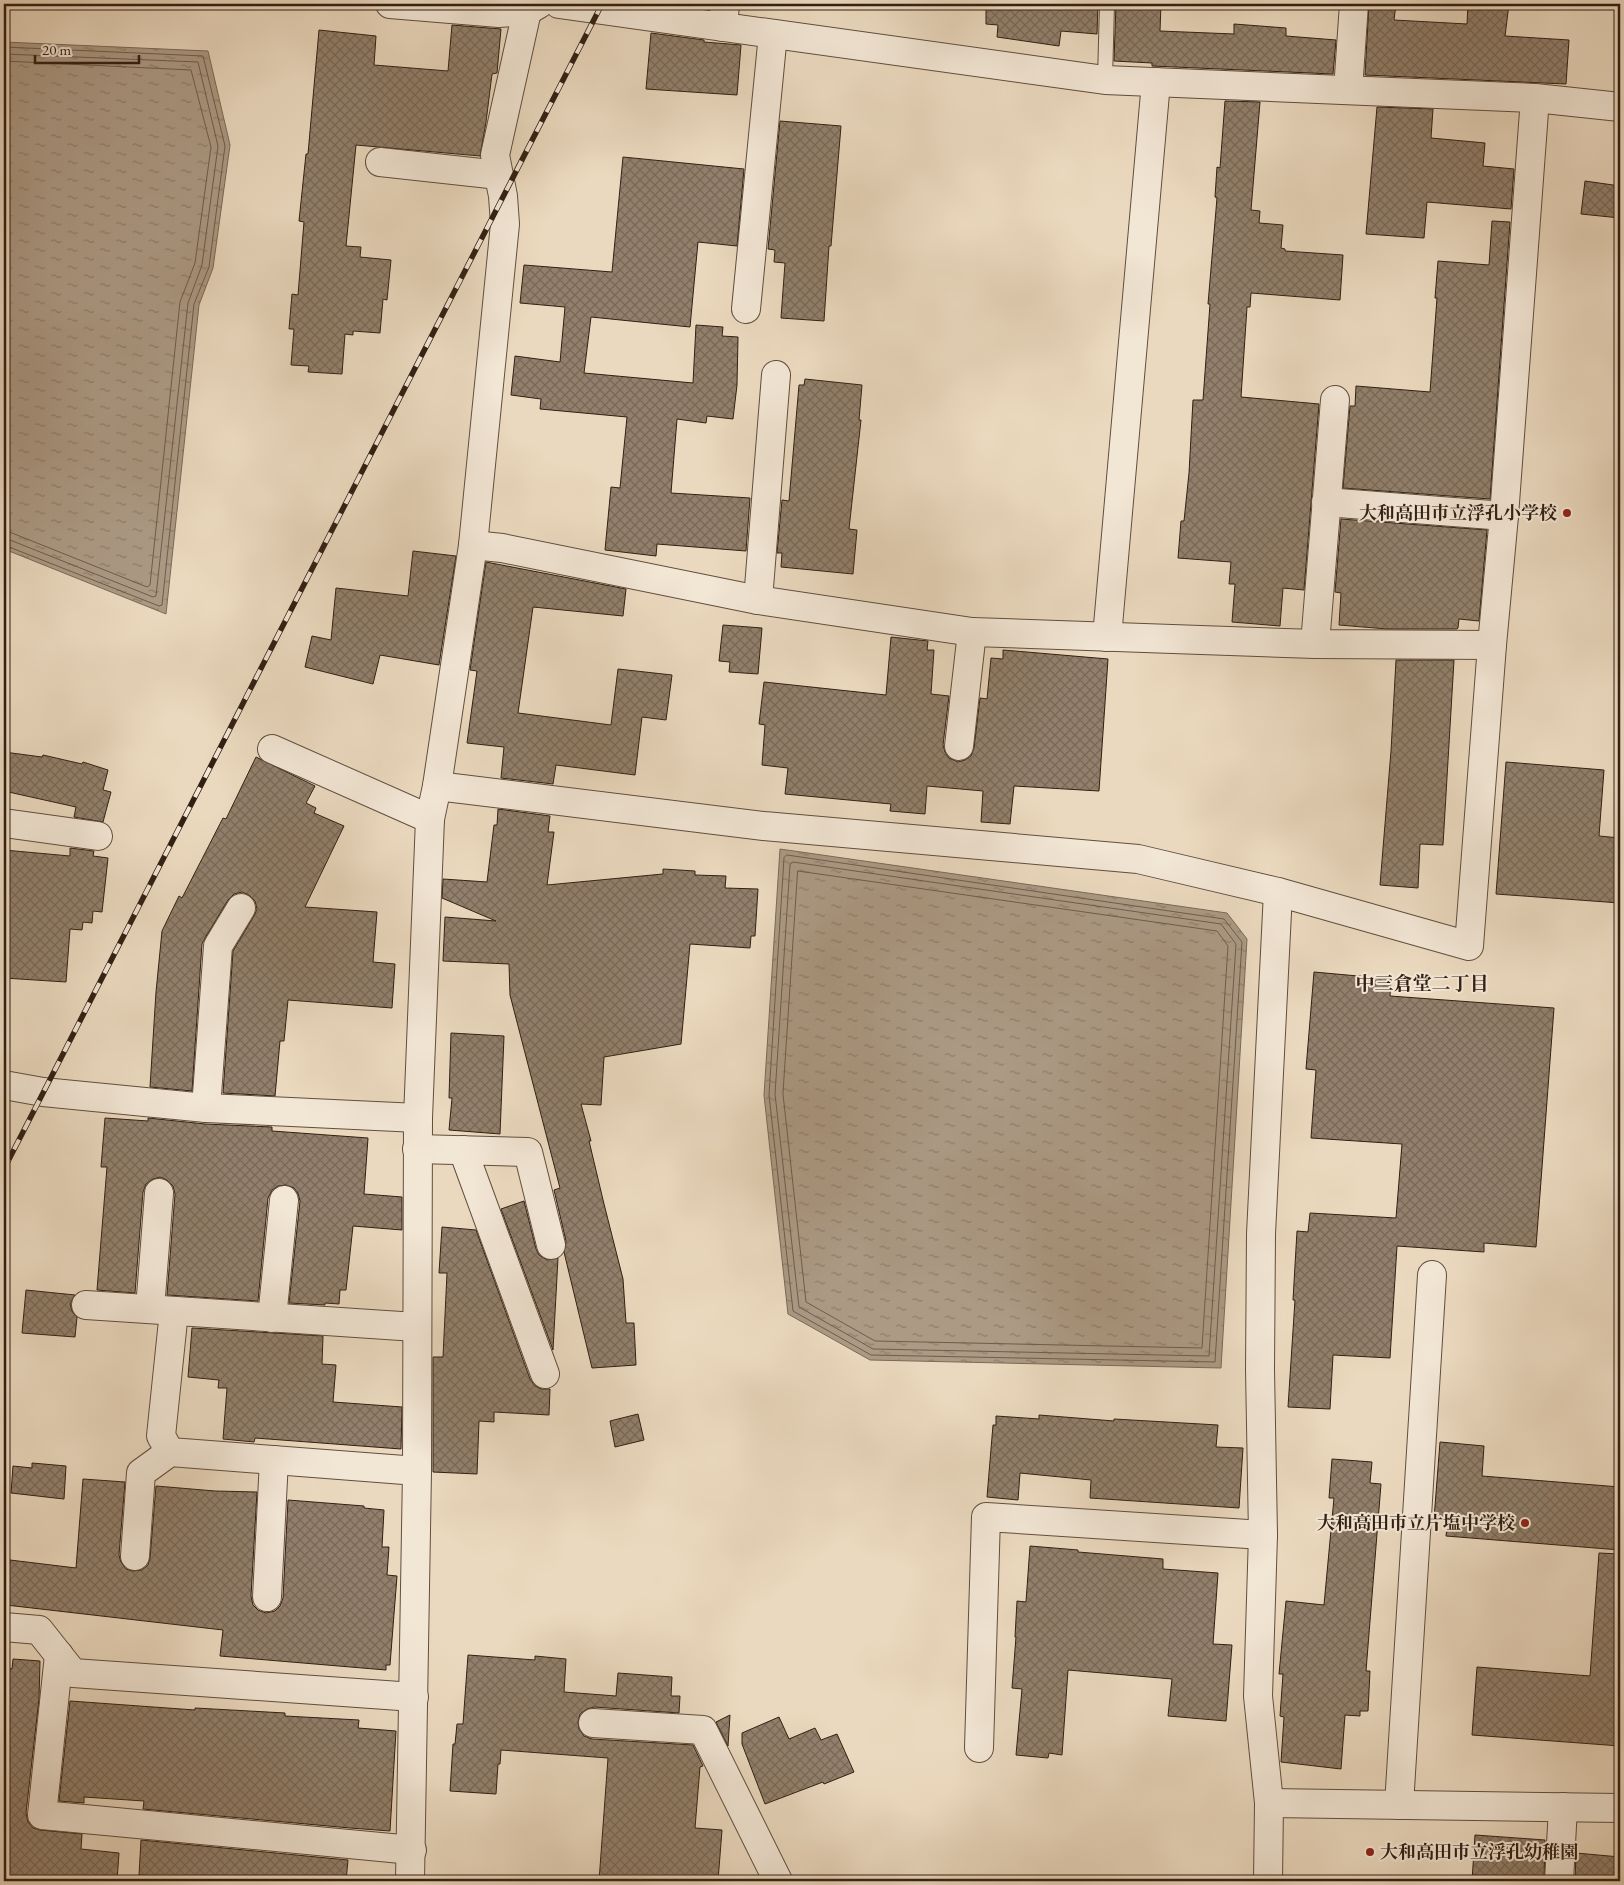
<svg xmlns="http://www.w3.org/2000/svg" width="1624" height="1885" viewBox="0 0 1624 1885" font-family="'EB Garamond','Noto Serif JP',serif">
  <style>
    .water { fill: url(#water-ripples); stroke: #7b6957 }
    .lines { fill: none; stroke-linecap: round; stroke-linejoin: round }
    .shore { stroke: #6f5c4c; stroke-width: 1 }
    .building { fill: url(#building-cross-hatch); stroke: #321f13 }
    .service-casing { stroke: #604e3e; stroke-width: 16 }
    .minor-casing { stroke: #604e3e; stroke-width: 30 }
    .service { stroke: #f2e6d5; stroke-width: 14 }
    .minor { stroke: #f2e6d5; stroke-width: 28 }
    .rail-casing { stroke: #321f13; stroke-width: 5.5 }
    .rail { stroke: #f2e6d5; stroke-width: 4; stroke-dasharray: 11; stroke-linecap: butt }
    .poi-dot { fill: #8f2418; stroke: #f2e6d5; stroke-width: 2 }
    .labels { text-anchor: middle; stroke-width: 4; stroke-linejoin: round; paint-order: stroke }
    .poi-label { font-size: 18px; font-weight: bold; fill: #321f13; stroke: #f2e6d5; text-anchor: end }
    .neighbourhood-label { font-size: 19px; font-weight: bold; fill: #321f13; stroke: #f2e6d5 }
  </style>
  <defs>
    <pattern id="water-ripples" width="26" height="14" patternUnits="userSpaceOnUse" patternTransform="scale(1.25)"><rect width="26" height="14" fill="#ac9a85"/><path d="M2 4q2-2 4 0t4 0M15 11q2-2 4 0t4 0" fill="none" stroke="#8d7d6c"/></pattern>
    <pattern id="building-cross-hatch" width="8" height="8" patternUnits="userSpaceOnUse" patternTransform="scale(1.25)"><rect width="8" height="8" fill="#92806c"/><path d="M0 0l8 8M0 8l8-8" fill="none" stroke="#786858"/></pattern>
  </defs>
  <rect width="100%" height="100%" fill="#ebd9bf"/>
  <filter id="stains"><feTurbulence type="fractalNoise" baseFrequency=".004" numOctaves="4"/><feColorMatrix values="0 0 0 0 .2 0 0 0 0 .09 0 0 0 0 .02 0 0 0 .5 -.17"/></filter>
  <radialGradient id="worn" r=".72"><stop offset=".6" stop-color="#630" stop-opacity="0"/><stop offset="1" stop-color="#630" stop-opacity=".3"/></radialGradient>
  <g class="water">
    <path d="M 4,42 L 208,51 L 230,145 L 213,268 L 199,305 L 166,614 L 4,549 Z"/>
    <path d="M 780,849 L 1227,913 L 1247,939 L 1221,1368 L 870,1360 L 788,1314 L 764,1095 Z"/>
  </g>
  <g class="lines">
    <g class="shore">
      <path d="M 4,47 L 203,56 L 225,146 L 209,267 L 194,304 L 162,605 L 159,606 L 4,545"/>
      <path d="M 4,54 L 198,62 L 218,146 L 202,265 L 188,303 L 156,596 L 153,597 L 10,540 L 4,539"/>
      <path d="M 4,61 L 191,70 L 211,147 L 195,263 L 180,302 L 150,585 L 147,587 L 12,533 L 4,531"/>
      <path d="M 787,855 L 1224,919 L 1242,942 L 1215,1362 L 871,1355 L 793,1311 L 769,1095 L 784,858 Z"/>
      <path d="M 793,862 L 1221,924 L 1236,944 L 1209,1356 L 873,1349 L 799,1307 L 775,1094 L 790,865 Z"/>
      <path d="M 798,871 L 1217,931 L 1228,946 L 1202,1348 L 875,1341 L 806,1302 L 783,1094 Z"/>
    </g>
  </g>
  <g class="building">
    <path d="M 671,4 L 706,4 L 706,9 Z"/>
    <path d="M 986,4 L 1098,4 L 1097,34 L 1061,31 L 1059,46 L 997,37 L 998,25 L 986,24 Z"/>
    <path d="M 1116,4 L 1161,4 L 1160,31 L 1234,34 L 1234,24 L 1286,28 L 1286,36 L 1336,40 L 1333,74 L 1152,66 L 1152,63 L 1114,61 Z"/>
    <path d="M 1369,4 L 1396,4 L 1394,20 L 1467,24 L 1468,4 L 1509,4 L 1505,36 L 1569,40 L 1566,84 L 1365,75 Z"/>
    <path d="M 452,25 L 501,29 L 497,73 L 492,74 L 486,122 L 480,156 L 356,145 L 346,246 L 361,247 L 360,257 L 391,260 L 387,300 L 383,299 L 380,333 L 353,331 L 353,335 L 345,334 L 342,374 L 308,372 L 309,366 L 291,365 L 294,329 L 289,329 L 292,294 L 298,295 L 304,222 L 299,221 L 306,154 L 308,154 L 319,30 L 376,36 L 374,65 L 448,71 Z"/>
    <path d="M 651,33 L 704,40 L 704,42 L 741,45 L 737,95 L 646,89 Z"/>
    <path d="M 1225,101 L 1260,102 L 1251,210 L 1260,211 L 1259,223 L 1283,225 L 1281,248 L 1285,249 L 1285,251 L 1343,255 L 1340,300 L 1251,293 L 1250,307 L 1247,307 L 1241,397 L 1319,404 L 1304,590 L 1283,588 L 1280,626 L 1232,622 L 1235,584 L 1229,584 L 1231,562 L 1178,558 L 1181,521 L 1184,521 L 1189,473 L 1193,400 L 1203,400 L 1210,304 L 1208,304 L 1217,198 L 1215,197 L 1217,167 L 1220,168 Z"/>
    <path d="M 1377,107 L 1433,109 L 1431,138 L 1485,143 L 1483,166 L 1514,169 L 1511,209 L 1427,202 L 1424,238 L 1366,234 Z"/>
    <path d="M 780,121 L 841,126 L 831,246 L 829,246 L 824,321 L 781,318 L 785,263 L 774,262 L 775,250 L 768,249 Z"/>
    <path d="M 623,157 L 744,169 L 737,246 L 698,242 L 690,327 L 591,317 L 584,373 L 693,383 L 696,325 L 723,327 L 722,336 L 738,337 L 737,385 L 733,419 L 707,416 L 706,423 L 677,419 L 671,493 L 750,498 L 746,551 L 657,544 L 656,556 L 605,550 L 611,487 L 620,488 L 627,417 L 540,409 L 541,399 L 511,395 L 515,356 L 560,362 L 565,307 L 520,303 L 524,265 L 612,272 Z"/>
    <path d="M 1585,181 L 1620,186 L 1620,218 L 1581,214 Z"/>
    <path d="M 1492,221 L 1510,222 L 1490,499 L 1343,488 L 1350,406 L 1355,406 L 1356,386 L 1430,392 L 1437,298 L 1435,298 L 1438,261 L 1489,265 Z"/>
    <path d="M 805,379 L 862,385 L 859,420 L 861,420 L 849,529 L 857,530 L 853,574 L 781,567 L 782,553 L 777,553 L 782,500 L 789,501 L 799,385 L 804,385 Z"/>
    <path d="M 1341,519 L 1487,530 L 1479,621 L 1459,619 L 1458,628 L 1457,629 L 1387,629 L 1339,625 L 1341,593 L 1335,592 Z"/>
    <path d="M 413,551 L 456,556 L 439,665 L 380,655 L 373,684 L 305,667 L 312,636 L 331,640 L 336,588 L 408,596 Z"/>
    <path d="M 486,562 L 626,589 L 623,616 L 533,607 L 518,713 L 611,725 L 618,669 L 672,675 L 666,720 L 642,717 L 635,775 L 556,765 L 553,784 L 501,778 L 504,747 L 467,743 L 477,671 L 470,670 Z"/>
    <path d="M 723,625 L 762,628 L 758,674 L 729,672 L 730,662 L 719,661 Z"/>
    <path d="M 891,637 L 928,641 L 927,650 L 934,650 L 931,694 L 949,696 L 943,745 L 945,752 L 949,758 L 958,762 L 965,760 L 971,756 L 974,748 L 980,698 L 987,699 L 991,658 L 1003,659 L 1003,650 L 1108,659 L 1099,791 L 1014,786 L 1010,824 L 981,822 L 983,791 L 927,786 L 925,814 L 890,811 L 891,804 L 785,794 L 788,768 L 762,765 L 765,725 L 759,724 L 764,682 L 886,695 Z"/>
    <path d="M 1396,660 L 1454,660 L 1443,845 L 1420,844 L 1418,888 L 1380,885 L 1391,751 Z"/>
    <path d="M 4,752 L 42,757 L 43,755 L 82,764 L 83,762 L 108,770 L 103,790 L 111,792 L 103,822 L 74,817 L 76,807 L 4,791 Z"/>
    <path d="M 256,757 L 315,786 L 306,803 L 316,808 L 314,813 L 344,826 L 305,907 L 377,912 L 373,962 L 395,964 L 392,1008 L 288,1000 L 284,1041 L 280,1041 L 275,1096 L 223,1093 L 233,951 L 254,916 L 257,909 L 255,901 L 249,895 L 242,892 L 234,894 L 228,900 L 205,938 L 202,944 L 192,1091 L 150,1087 L 156,992 L 162,931 L 179,896 L 182,898 L 223,818 L 226,819 Z"/>
    <path d="M 1506,762 L 1604,770 L 1599,836 L 1620,838 L 1620,903 L 1496,894 Z"/>
    <path d="M 498,809 L 550,816 L 548,832 L 554,832 L 547,885 L 663,874 L 663,869 L 695,871 L 695,875 L 726,876 L 725,888 L 758,889 L 755,936 L 751,936 L 750,948 L 690,944 L 681,1044 L 604,1057 L 601,1105 L 581,1104 L 591,1141 L 589,1141 L 604,1204 L 623,1279 L 626,1323 L 634,1323 L 636,1365 L 592,1368 L 564,1252 L 566,1241 L 554,1190 L 560,1188 L 510,995 L 509,964 L 443,961 L 445,917 L 496,921 L 442,898 L 443,879 L 487,882 L 494,825 L 497,825 Z"/>
    <path d="M 70,848 L 94,851 L 93,856 L 108,858 L 102,912 L 93,911 L 92,923 L 83,922 L 82,930 L 70,929 L 66,982 L 4,978 L 4,850 L 70,856 Z"/>
    <path d="M 1314,972 L 1391,979 L 1390,996 L 1554,1008 L 1536,1247 L 1484,1243 L 1484,1252 L 1397,1246 L 1390,1358 L 1333,1355 L 1330,1409 L 1288,1407 L 1295,1300 L 1293,1300 L 1297,1231 L 1308,1232 L 1310,1213 L 1396,1218 L 1402,1144 L 1311,1138 L 1316,1070 L 1306,1069 Z"/>
    <path d="M 451,1033 L 504,1036 L 500,1134 L 449,1130 L 452,1098 L 449,1098 Z"/>
    <path d="M 105,1118 L 148,1121 L 148,1118 L 205,1124 L 272,1127 L 272,1131 L 368,1138 L 364,1194 L 402,1197 L 402,1230 L 353,1226 L 346,1290 L 340,1290 L 339,1304 L 325,1303 L 325,1305 L 289,1303 L 300,1201 L 298,1193 L 294,1188 L 286,1185 L 278,1186 L 272,1190 L 268,1198 L 258,1301 L 167,1295 L 175,1194 L 173,1186 L 167,1180 L 160,1177 L 153,1179 L 146,1184 L 143,1192 L 135,1293 L 97,1290 L 107,1167 L 101,1167 Z"/>
    <path d="M 524,1201 L 536,1249 L 539,1255 L 547,1260 L 558,1258 L 553,1350 L 501,1209 Z"/>
    <path d="M 442,1227 L 476,1230 L 530,1379 L 535,1386 L 542,1389 L 550,1389 L 549,1415 L 494,1412 L 494,1422 L 479,1421 L 477,1474 L 433,1472 L 433,1357 L 443,1357 L 447,1273 L 439,1273 Z"/>
    <path d="M 26,1290 L 75,1295 L 70,1304 L 72,1311 L 77,1317 L 75,1337 L 22,1333 Z"/>
    <path d="M 192,1328 L 323,1336 L 322,1364 L 336,1365 L 333,1402 L 402,1407 L 401,1449 L 255,1438 L 254,1442 L 223,1439 L 227,1388 L 218,1388 L 219,1380 L 188,1377 Z"/>
    <path d="M 638,1414 L 644,1440 L 615,1447 L 610,1421 Z"/>
    <path d="M 1039,1415 L 1114,1421 L 1114,1419 L 1218,1425 L 1216,1447 L 1243,1448 L 1239,1508 L 1090,1498 L 1091,1480 L 1020,1473 L 1018,1500 L 987,1497 L 993,1425 L 996,1425 L 996,1416 L 1039,1419 Z"/>
    <path d="M 1440,1442 L 1484,1446 L 1482,1476 L 1620,1487 L 1620,1550 L 1446,1536 L 1448,1520 L 1434,1519 Z"/>
    <path d="M 1332,1459 L 1372,1462 L 1370,1483 L 1381,1484 L 1366,1671 L 1370,1671 L 1368,1711 L 1360,1711 L 1360,1716 L 1345,1715 L 1341,1769 L 1281,1762 L 1284,1717 L 1280,1716 L 1283,1674 L 1279,1674 L 1286,1601 L 1324,1605 L 1334,1498 L 1329,1498 Z"/>
    <path d="M 32,1463 L 66,1466 L 64,1499 L 11,1493 L 13,1466 L 32,1468 Z"/>
    <path d="M 83,1479 L 125,1482 L 119,1555 L 121,1562 L 126,1569 L 133,1571 L 142,1570 L 148,1565 L 150,1558 L 156,1486 L 215,1491 L 257,1492 L 251,1596 L 253,1605 L 258,1610 L 266,1613 L 275,1611 L 280,1606 L 283,1598 L 288,1500 L 364,1506 L 364,1508 L 384,1510 L 382,1547 L 389,1547 L 387,1575 L 397,1576 L 390,1665 L 386,1665 L 386,1670 L 220,1656 L 223,1630 L 6,1605 L 10,1560 L 76,1568 Z"/>
    <path d="M 1030,1546 L 1078,1550 L 1078,1552 L 1163,1559 L 1163,1569 L 1218,1573 L 1213,1644 L 1232,1645 L 1226,1721 L 1168,1716 L 1172,1679 L 1068,1670 L 1062,1755 L 1049,1753 L 1048,1758 L 1016,1755 L 1022,1689 L 1012,1688 L 1016,1637 L 1015,1637 L 1017,1601 L 1026,1602 Z"/>
    <path d="M 1599,1553 L 1620,1554 L 1620,1746 L 1472,1735 L 1477,1667 L 1590,1676 Z"/>
    <path d="M 468,1655 L 535,1660 L 535,1656 L 566,1659 L 564,1692 L 616,1696 L 618,1673 L 672,1677 L 671,1696 L 680,1696 L 679,1713 L 594,1707 L 587,1709 L 580,1714 L 578,1722 L 579,1729 L 584,1736 L 592,1739 L 693,1745 L 703,1766 L 700,1767 L 695,1828 L 722,1830 L 718,1881 L 599,1881 L 608,1758 L 501,1750 L 500,1764 L 498,1764 L 496,1794 L 450,1791 L 453,1744 L 455,1744 L 457,1724 L 463,1724 Z"/>
    <path d="M 13,1659 L 40,1661 L 39,1699 L 26,1813 L 28,1822 L 33,1828 L 40,1830 L 82,1834 L 81,1849 L 119,1853 L 117,1881 L 4,1881 L 4,1668 L 12,1669 Z"/>
    <path d="M 70,1701 L 195,1710 L 195,1708 L 285,1713 L 285,1716 L 359,1720 L 358,1728 L 396,1731 L 390,1831 L 350,1828 L 143,1809 L 144,1801 L 84,1797 L 84,1803 L 59,1801 Z"/>
    <path d="M 730,1715 L 728,1746 L 716,1722 Z"/>
    <path d="M 779,1717 L 789,1739 L 815,1728 L 821,1740 L 837,1734 L 854,1772 L 824,1784 L 823,1782 L 765,1804 L 742,1744 L 742,1733 Z"/>
    <path d="M 1475,1835 L 1545,1840 L 1544,1881 L 1472,1881 Z"/>
    <path d="M 141,1840 L 348,1860 L 346,1881 L 227,1881 L 139,1875 Z"/>
    <path d="M 1576,1853 L 1620,1857 L 1620,1881 L 1575,1881 Z"/>
  </g>
  <g class="lines">
    <g class="service-casing">
      <path id="service" d="M 1105,80 L 1107,4"/>
    </g>
    <g class="minor-casing">
      <g id="minor">
        <path d="M 390,4 L 499,13 L 527,11 L 539,4"/>
        <path d="M 559,4 L 1105,80 L 1535,98 L 1620,107"/>
        <path d="M 723,27 L 725,4"/>
        <path d="M 1348,90 L 1354,4"/>
        <path d="M 380,162 L 499,175"/>
        <path d="M 746,309 L 773,34"/>
        <path d="M 1326,502 L 1504,516"/>
        <path d="M 473,545 L 502,548 L 758,600 L 972,632 L 1315,644 L 1492,645"/>
        <path d="M 758,600 L 776,375"/>
        <path d="M 1107,637 L 1156,82"/>
        <path d="M 1315,644 L 1335,400"/>
        <path d="M 959,746 L 972,632"/>
        <path d="M 272,749 L 430,819"/>
        <path d="M 437,786 L 764,826 L 1138,859 L 1278,892 L 1469,946 L 1492,645 L 1504,516 L 1535,98"/>
        <path d="M 4,823 L 98,836"/>
        <path d="M 4,1085 L 43,1092 L 206,1108 L 418,1118"/>
        <path d="M 206,1108 L 218,946 L 241,908"/>
        <path d="M 417,1149 L 528,1152 L 551,1245"/>
        <path d="M 463,1150 L 545,1374"/>
        <path d="M 86,1305 L 416,1327"/>
        <path d="M 150,1309 L 159,1193"/>
        <path d="M 174,1311 L 161,1436 L 170,1452 L 417,1471"/>
        <path d="M 272,1318 L 284,1200"/>
        <path d="M 135,1556 L 141,1473 L 170,1452"/>
        <path d="M 267,1597 L 274,1460"/>
        <path d="M 4,1627 L 39,1630 L 73,1673 L 414,1697"/>
        <path d="M 59,1655 L 42,1815 L 412,1850"/>
        <path d="M 593,1723 L 703,1730 L 778,1881"/>
        <path d="M 979,1748 L 986,1517 L 1263,1535"/>
        <path d="M 1269,1803 L 1620,1808"/>
        <path d="M 1399,1805 L 1432,1275"/>
        <path d="M 410,1881 L 417,1471 L 418,1118 L 430,819 L 437,786 L 473,545 L 505,224 L 503,196 L 495,155 L 527,11 L 526,4"/>
        <path d="M 1268,1881 L 1269,1803 L 1258,1696 L 1263,1535 L 1260,1369 L 1261,1234 L 1278,892"/>
        <path d="M 1559,1881 L 1563,1807"/>
      </g>
    </g>
    <use href="#service" class="service"/>
    <use href="#minor" class="minor"/>
    <g class="rail-casing">
      <path id="rail" d="M 4,1169 L 602,4"/>
    </g>
    <use href="#rail" class="rail"/>
  </g>
  <g class="poi-dot">
    <circle cx="1567" cy="513" r="5"/>
    <circle cx="1525" cy="1523" r="5"/>
    <circle cx="1370" cy="1852" r="5"/>
  </g>
  <g class="labels">
    <g class="poi-label">
      <text x="1557" y="519">大和高田市立浮孔小学校</text>
      <text x="1515" y="1529">大和高田市立片塩中学校</text>
      <text x="1380" y="1858" text-anchor="start">大和高田市立浮孔幼稚園</text>
    </g>
    <g class="neighbourhood-label">
      <text x="1422" y="990">中三倉堂二丁目</text>
    </g>
  </g>
  <rect width="1624" height="1885" fill="none" stroke="#ebd9bf" stroke-width="20"/>
  <rect x="5" y="5" width="1614" height="1875" fill="none" stroke="#321f13" stroke-width="2.5"/>
  <rect x="10" y="10" width="1604" height="1865" fill="none" stroke="#321f13"/>
  <path d="M35 55v8h104v-8" fill="none" stroke="#321f13" stroke-width="2.5"/>
  <text x="42" y="55" font-size="15" fill="#321f13" stroke="#f2e6d5" stroke-width="4" paint-order="stroke">20 m</text>
  <rect width="100%" height="100%" filter="url(#stains)"/>
  <rect width="100%" height="100%" fill="url(#worn)"/>
</svg>
